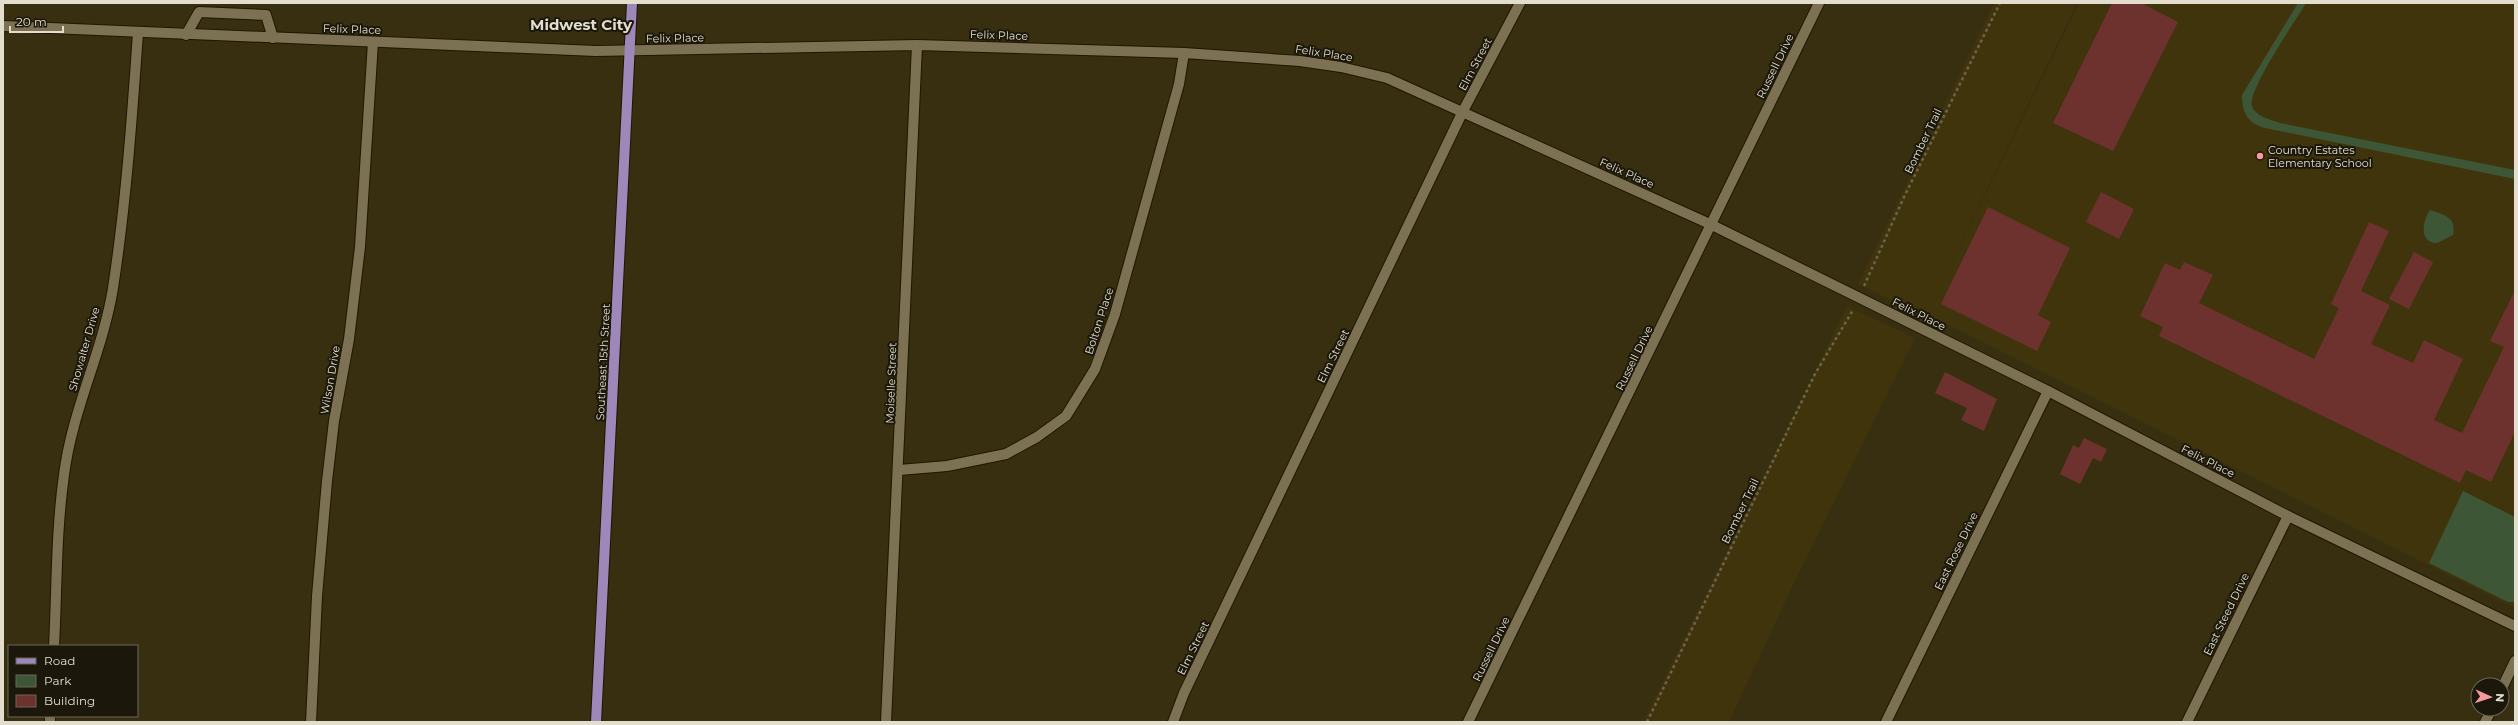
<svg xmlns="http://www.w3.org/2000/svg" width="2518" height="725" viewBox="0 0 2518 725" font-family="Montserrat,sans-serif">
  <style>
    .built { fill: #40340d }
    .green { fill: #3d5635 }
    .building { fill: #6d312e }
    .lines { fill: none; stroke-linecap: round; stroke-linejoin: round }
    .minor-casing { stroke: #1f1600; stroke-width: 12 }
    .major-casing { stroke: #1f1600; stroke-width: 12 }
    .path { stroke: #6c654b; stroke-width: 2.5; stroke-dasharray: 3 3; stroke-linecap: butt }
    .minor { stroke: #7c7152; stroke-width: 10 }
    .major { stroke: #9e87b9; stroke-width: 10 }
    .poi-dot { fill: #f59b9c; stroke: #1b170b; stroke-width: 1.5 }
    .labels { text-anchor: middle; stroke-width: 4; stroke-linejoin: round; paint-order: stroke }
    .street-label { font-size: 11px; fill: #e2ddcc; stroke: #1b170b }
    .poi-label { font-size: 11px; fill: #e2ddcc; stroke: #1b170b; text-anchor: start }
    .district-label { font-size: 15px; font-weight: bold; fill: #e2ddcc; stroke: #1b170b }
  </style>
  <rect width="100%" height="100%" fill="#382f11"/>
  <g class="built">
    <path d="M 1994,3 L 2077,3 L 1928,312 L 2079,3 L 2515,3 L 2515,608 L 1927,314 L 1925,317 L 1858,284 Z"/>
    <path d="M 1847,306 L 1915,338 L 1797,577 L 1729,722 L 1643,722 Z"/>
  </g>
  <g class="green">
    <path d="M 2298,3 L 2306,3 C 2296,20 2247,91 2252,106 C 2256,117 2270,119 2280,123 L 2515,170 L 2515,179 L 2265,128 C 2247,123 2242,112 2242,95 Z"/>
    <path d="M 2430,210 C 2444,215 2457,217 2453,235 L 2437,243 C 2418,243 2423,220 2430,210 Z"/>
    <path d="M 2463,491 L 2515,517 L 2515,602 L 2508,602 L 2429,563 Z"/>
  </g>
  <g class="building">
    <path d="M 2112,3 L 2141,3 L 2178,22 L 2113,151 L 2053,123 Z"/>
    <path d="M 2101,192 L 2134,209 L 2119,239 L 2086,222 Z"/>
    <path d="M 1988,207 L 2070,248 L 2038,315 L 2051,322 L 2037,351 L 1941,304 Z"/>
    <path d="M 2369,222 L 2389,231 L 2361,291 L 2390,305 L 2371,344 L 2413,363 L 2424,340 L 2463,359 L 2434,420 L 2462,433 L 2504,347 L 2490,341 L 2515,290 L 2515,432 L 2491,482 L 2466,470 L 2460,483 L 2159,336 L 2163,327 L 2140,316 L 2165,263 L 2180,270 L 2184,262 L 2213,275 L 2199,303 L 2314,359 L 2339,308 L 2331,304 Z"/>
    <path d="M 2414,252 L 2433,262 L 2409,309 L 2389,299 Z"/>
    <path d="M 1945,372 L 1997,399 L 1984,431 L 1961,420 L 1967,408 L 1935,393 Z"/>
    <path d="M 2084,438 L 2107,449 L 2101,462 L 2093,458 L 2080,484 L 2060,474 L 2073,445 L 2079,448 Z"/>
  </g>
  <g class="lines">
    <g class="minor-casing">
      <g id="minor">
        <path d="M 3,26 L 596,51 L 917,45 L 1184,53 L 1300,61 L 1341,67 L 1387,78 L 1712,225 L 2048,391 L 2288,516 L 2515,626"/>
        <path d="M 186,35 L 199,12 L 266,15 L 273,38"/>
        <path d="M 899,470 L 947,466 L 1006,454 L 1037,437 L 1066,416 L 1095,369 L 1115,314 L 1179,84 L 1184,53"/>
        <path d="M 54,646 C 57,589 56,531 64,475 C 72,410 103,351 113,288 C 126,203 132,118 138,33"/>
        <path d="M 2502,688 L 2515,661"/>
        <path d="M 50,722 L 50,716"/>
        <path d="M 311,722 L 317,596 L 327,481 L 334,421 L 349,339 L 360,247 L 373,42"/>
        <path d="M 886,722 L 917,45"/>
        <path d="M 1173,722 L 1184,693 L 1463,111 L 1520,3"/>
        <path d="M 1468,722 L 1819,3"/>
        <path d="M 1886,722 L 2048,391"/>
        <path d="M 2187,722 L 2288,516"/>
        <path d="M 2485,722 L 2492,709"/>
      </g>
    </g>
    <g class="major-casing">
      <path id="major" d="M 596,722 L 632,3"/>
    </g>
    <g class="path">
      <path d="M 1864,286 L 1904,197 L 2000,3"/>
      <path d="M 1647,722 L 1815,374 L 1853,310"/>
    </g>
    <use href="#minor" class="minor"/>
    <use href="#major" class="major"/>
  </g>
  <circle class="poi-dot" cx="2260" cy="156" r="4"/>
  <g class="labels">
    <g class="street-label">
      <text transform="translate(352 29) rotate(2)" y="4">Felix Place</text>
      <text transform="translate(999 35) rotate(2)" y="4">Felix Place</text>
      <text transform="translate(675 38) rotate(-1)" y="4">Felix Place</text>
      <text transform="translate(1324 53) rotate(9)" y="4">Felix Place</text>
      <text transform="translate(1475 64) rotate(-62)" y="4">Elm Street</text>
      <text transform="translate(1775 66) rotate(-64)" y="4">Russell Drive</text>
      <text transform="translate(1923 141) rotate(-64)" y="4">Bomber Trail</text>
      <text transform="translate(1627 173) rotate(24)" y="4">Felix Place</text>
      <text transform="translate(1919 314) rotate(27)" y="4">Felix Place</text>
      <text transform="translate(1099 321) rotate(-72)" y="4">Bolton Place</text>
      <text transform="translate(84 349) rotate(-74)" y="4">Showalter Drive</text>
      <text transform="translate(1333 356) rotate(-64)" y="4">Elm Street</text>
      <text transform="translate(1634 358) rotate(-64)" y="4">Russell Drive</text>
      <text transform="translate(603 362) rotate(-87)" y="4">Southeast 15th Street</text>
      <text transform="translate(330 380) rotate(-80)" y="4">Wilson Drive</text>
      <text transform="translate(891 383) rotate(-88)" y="4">Moiselle Street</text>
      <text transform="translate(2208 461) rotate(27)" y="4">Felix Place</text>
      <text transform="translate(1740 511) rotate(-64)" y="4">Bomber Trail</text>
      <text transform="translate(1956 551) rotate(-64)" y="4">East Rose Drive</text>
      <text transform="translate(2226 614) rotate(-64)" y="4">East Steed Drive</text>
      <text transform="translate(1193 648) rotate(-64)" y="4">Elm Street</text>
      <text transform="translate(1491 649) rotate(-64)" y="4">Russell Drive</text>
    </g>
    <g class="poi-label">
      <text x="2268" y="154">Country Estates<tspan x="2268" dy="13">Elementary School</tspan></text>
    </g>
    <g class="district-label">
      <text x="581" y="30">Midwest City</text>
    </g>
  </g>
  <rect width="2518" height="725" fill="none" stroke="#e2ddcc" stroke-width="8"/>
  <rect x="8" y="645" width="130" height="72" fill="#1b170b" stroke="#6b6658"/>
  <rect x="16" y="658" width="20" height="6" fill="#9e87b9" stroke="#6b6658"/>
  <text x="44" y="665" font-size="12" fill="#e2ddcc">Road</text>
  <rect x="16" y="675" width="20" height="12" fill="#3d5635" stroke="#6b6658"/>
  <text x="44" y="685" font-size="12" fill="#e2ddcc">Park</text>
  <rect x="16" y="695" width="20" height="12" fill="#6d312e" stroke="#6b6658"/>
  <text x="44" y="705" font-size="12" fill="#e2ddcc">Building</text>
  <g transform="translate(2490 697) rotate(93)"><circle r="19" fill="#1b170b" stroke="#6b6658"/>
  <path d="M0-3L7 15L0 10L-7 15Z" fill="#f59b9c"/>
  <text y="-6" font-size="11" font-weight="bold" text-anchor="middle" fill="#e2ddcc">N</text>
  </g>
  <path d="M10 26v6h53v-6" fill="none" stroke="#e2ddcc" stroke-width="2"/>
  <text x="16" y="26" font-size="12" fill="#e2ddcc" stroke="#1b170b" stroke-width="3" paint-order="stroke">20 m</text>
</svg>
